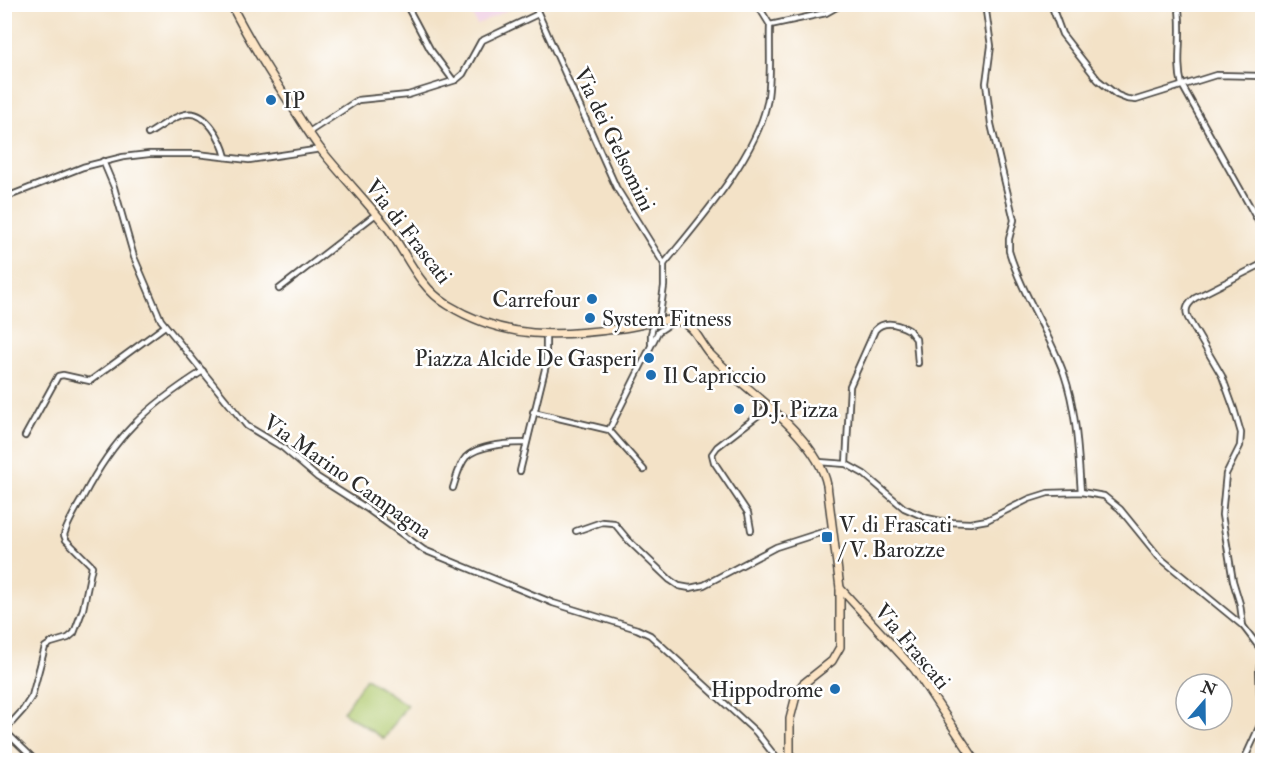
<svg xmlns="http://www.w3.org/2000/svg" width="1267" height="765" viewBox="0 0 1267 765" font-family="'IM FELL Double Pica',serif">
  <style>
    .built { fill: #f0d0e4 }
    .green { fill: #b1ca6f; stroke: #6e7a4d; stroke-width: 1.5 }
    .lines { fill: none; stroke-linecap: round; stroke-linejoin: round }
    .street-casing { stroke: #494642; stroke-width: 8 }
    .secondary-casing { stroke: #494642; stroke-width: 10 }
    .street { stroke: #fff; stroke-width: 4.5 }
    .secondary { stroke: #fde5c5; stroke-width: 7 }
    .poi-dot { fill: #1f6fb2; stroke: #fff; stroke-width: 2 }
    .labels { text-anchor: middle; stroke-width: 5; stroke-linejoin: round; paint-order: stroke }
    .poi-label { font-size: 22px; fill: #2b2b2b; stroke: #fff; text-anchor: start }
    .street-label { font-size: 22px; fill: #2b2b2b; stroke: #fff }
  </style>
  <rect width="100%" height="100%" fill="#fff"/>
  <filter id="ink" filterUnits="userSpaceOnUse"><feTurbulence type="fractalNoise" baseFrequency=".0167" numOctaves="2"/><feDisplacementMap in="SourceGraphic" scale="12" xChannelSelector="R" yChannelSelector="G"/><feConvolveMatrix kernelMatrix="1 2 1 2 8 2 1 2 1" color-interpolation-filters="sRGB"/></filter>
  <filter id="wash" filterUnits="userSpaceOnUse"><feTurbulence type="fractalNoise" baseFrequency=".008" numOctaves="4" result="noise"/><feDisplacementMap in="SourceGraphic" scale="24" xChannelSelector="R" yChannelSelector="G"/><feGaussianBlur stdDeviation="1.35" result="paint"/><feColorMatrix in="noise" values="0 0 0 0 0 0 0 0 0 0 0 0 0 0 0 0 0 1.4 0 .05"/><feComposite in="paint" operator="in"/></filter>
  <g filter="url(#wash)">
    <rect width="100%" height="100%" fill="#f3e2c7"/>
    <path class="built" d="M 519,4 L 477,25 L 468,5 Z"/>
    <path class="green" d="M 366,678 L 407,705 L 384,739 L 343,712 Z"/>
  </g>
  <g filter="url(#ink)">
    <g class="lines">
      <g class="street-casing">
        <g id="street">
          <path d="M 406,4 L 430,49 L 453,80"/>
          <path d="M 534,4 L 616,187 L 664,264 L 664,286 L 659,321"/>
          <path d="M 757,4 L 770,25"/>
          <path d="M 985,4 L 991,46 L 986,83 L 991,124 L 1014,220 L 1009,239 L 1009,251 C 1022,294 1049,332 1064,374 C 1077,412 1078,453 1081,492"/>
          <path d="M 1051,4 L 1062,34 L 1098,80 L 1117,95 L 1127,99 L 1136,100 L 1216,75 L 1262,76"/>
          <path d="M 1178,4 C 1184,31 1175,59 1182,85 L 1262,228"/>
          <path d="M 309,132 L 358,100 L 408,95 L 456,80 L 463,74 L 481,41 L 538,14"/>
          <path d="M 148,134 C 159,128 173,116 186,114 C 207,110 222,141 226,157"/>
          <path d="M 103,161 L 114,187 L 134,257 L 161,320 L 247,426 L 282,447 L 317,477 L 366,508 L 424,550 L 553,603 L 637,629 L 650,635 L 756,732 L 778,760"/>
          <path d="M 4,198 L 83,167 L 123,157 L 149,154 L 197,154 L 249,160 L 321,149"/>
          <path d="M 664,264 C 699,221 755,158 767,103 C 772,78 769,50 770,25 L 826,13 L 842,4"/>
          <path d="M 279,289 L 376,214"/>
          <path d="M 651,344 L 651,334 L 654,323"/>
          <path d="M 533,412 L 609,430 L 644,470"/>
          <path d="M 609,430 L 658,332 L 673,322"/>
          <path d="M 25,436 L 58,376 L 63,375 L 90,381 L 165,326"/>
          <path d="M 819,462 L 846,464 L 864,474 L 904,508 L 927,518 L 946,522 L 970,523 L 987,520 L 1029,499 L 1048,493 L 1081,492 L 1104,496 L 1120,509 L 1159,557 L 1243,626 L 1262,651"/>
          <path d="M 846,464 L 850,386 L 875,330 C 884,320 898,324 909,330 L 916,339 L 918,363"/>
          <path d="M 520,471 L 546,365 L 546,335"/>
          <path d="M 453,488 C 456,479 459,465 466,457 C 478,445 509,443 526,443"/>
          <path d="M 751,530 L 748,513 L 714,462 L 712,454 L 717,447 L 769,407"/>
          <path d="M 576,531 L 602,522 L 614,523 L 629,541 L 670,580 L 679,586 L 690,588 L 704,585 L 776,547 L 832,529"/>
          <path d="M 1243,626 L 1240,604 L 1233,581 L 1222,515 L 1226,474 L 1240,446 L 1241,433 L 1234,409 L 1222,376 L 1188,318 C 1184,309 1188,304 1195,298 L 1262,264"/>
          <path d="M 4,730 L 35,760"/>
          <path d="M 5,730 L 23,710 L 32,696 L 45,647 L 51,643 L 68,638 L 74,633 L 83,609 L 92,566 L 66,540 L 64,535 C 68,522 76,509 83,497 C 115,436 145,408 203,371"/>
          <path d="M 1244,760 L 1261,723 L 1259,670 L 1262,652"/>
        </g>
      </g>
      <g class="secondary-casing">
        <g id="secondary">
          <path d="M 231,4 C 248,39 268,70 289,102 C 300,118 310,136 322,151 C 343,177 366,201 387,227 C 407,254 418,287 448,305 C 505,340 559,337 623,328 C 640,326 660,318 677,321 C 696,324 699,343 711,355 C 745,390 817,435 827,485 L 840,588 L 840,647 L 832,661 L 803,684 L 797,692 L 790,719 L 790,760"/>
          <path d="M 840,588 L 915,670 L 975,760"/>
        </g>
      </g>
      <use href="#street" class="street"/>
      <use href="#secondary" class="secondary"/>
    </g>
  </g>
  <g class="poi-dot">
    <circle cx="271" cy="100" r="6"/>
    <circle cx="592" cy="299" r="6"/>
    <circle cx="590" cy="318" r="6"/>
    <circle cx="649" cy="358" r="6"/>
    <circle cx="651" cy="375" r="6"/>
    <circle cx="739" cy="409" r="6"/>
    <rect x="821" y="531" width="12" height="12" rx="3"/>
    <circle cx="835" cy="689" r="6"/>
  </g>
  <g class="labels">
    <g class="poi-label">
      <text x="283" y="108">IP</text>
      <text x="580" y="307" text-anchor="end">Carrefour</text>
      <text x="602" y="326">System Fitness</text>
      <text x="637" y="366" text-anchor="end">Piazza Alcide De Gasperi</text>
      <text x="663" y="383">Il Capriccio</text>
      <text x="751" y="417">D.J. Pizza</text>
      <text x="839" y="532">V. di Frascati<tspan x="839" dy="25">/ V. Barozze</tspan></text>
      <text x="823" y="697" text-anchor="end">Hippodrome</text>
    </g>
    <g class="street-label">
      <text transform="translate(615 139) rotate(64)" y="8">Via dei Gelsomini</text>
      <text transform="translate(409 231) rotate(52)" y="8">Via di Frascati</text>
      <text transform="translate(348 476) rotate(35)" y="8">Via Marino Campagna</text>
      <text transform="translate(913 646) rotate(50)" y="8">Via Frascati</text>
    </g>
  </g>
  <rect width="1267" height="765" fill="none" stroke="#fff" stroke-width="24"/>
  <g transform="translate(1204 702) rotate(20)"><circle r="28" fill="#ffffff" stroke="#aaaaaa" stroke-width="1.5"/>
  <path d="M0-4.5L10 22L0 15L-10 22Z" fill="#1f6fb2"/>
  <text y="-9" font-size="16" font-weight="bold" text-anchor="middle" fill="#2b2b2b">N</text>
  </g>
</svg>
